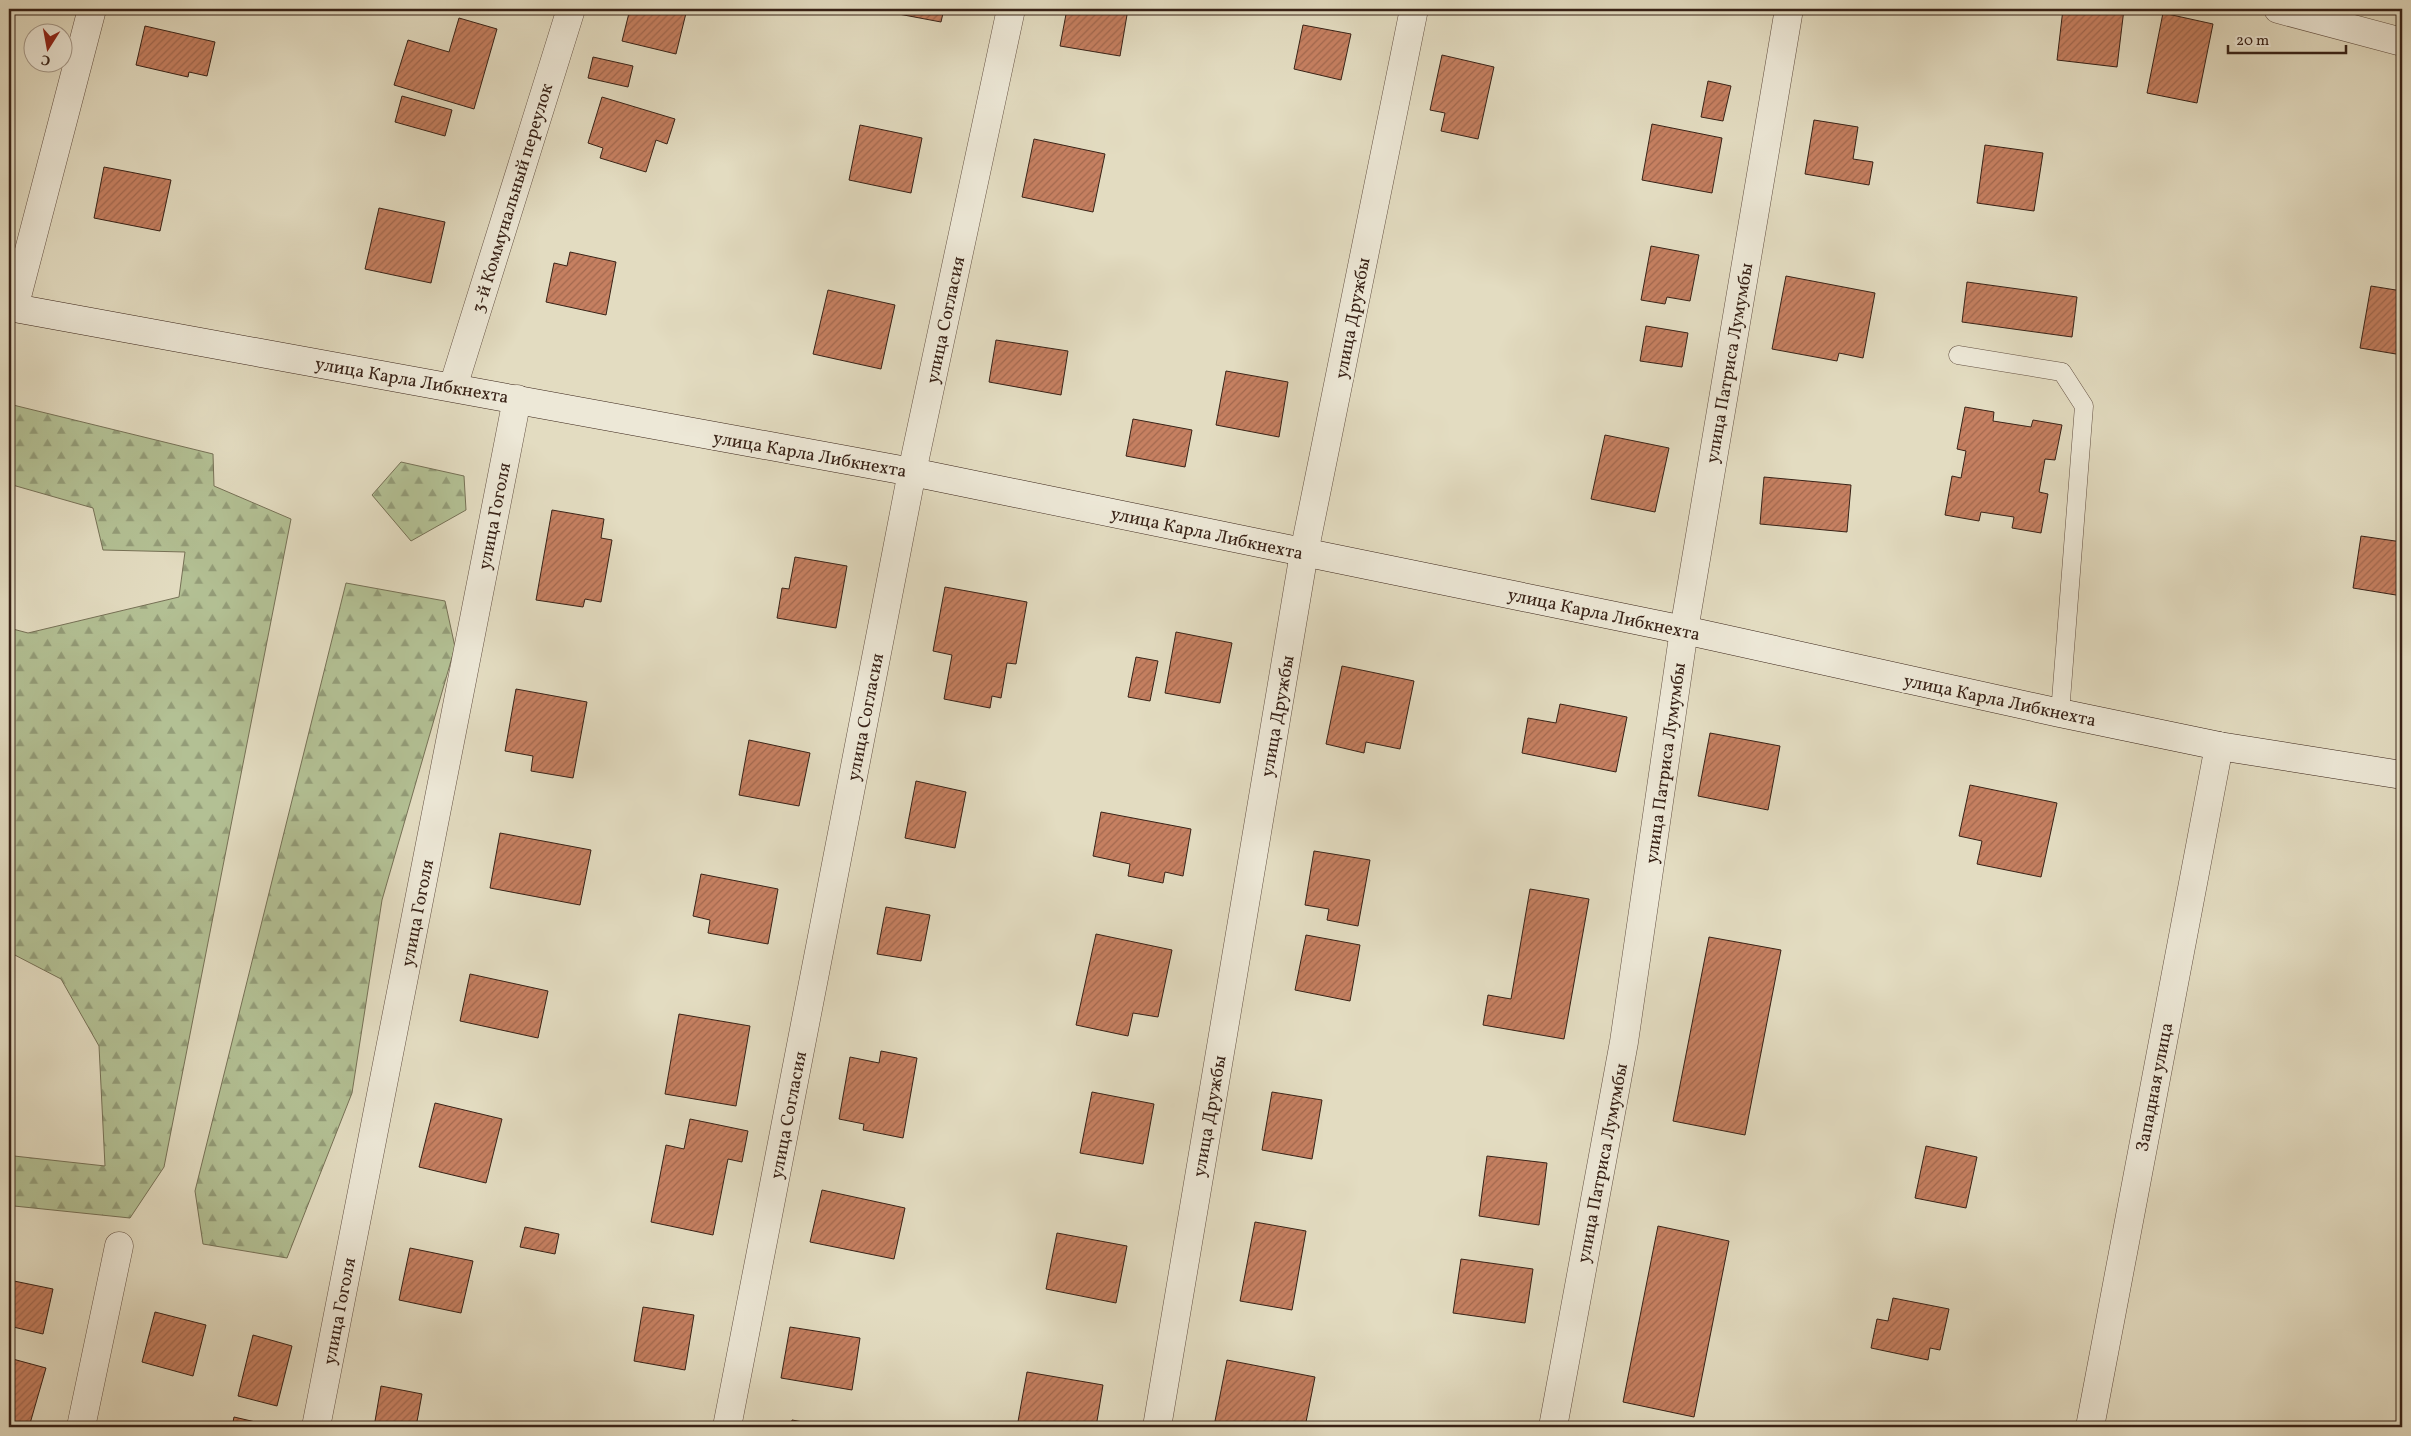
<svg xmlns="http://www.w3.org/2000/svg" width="2411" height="1436" viewBox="0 0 2411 1436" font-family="Vollkorn,serif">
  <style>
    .forest { fill: url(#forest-firs); stroke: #767156 }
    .building { fill: url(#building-hatch); stroke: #382217 }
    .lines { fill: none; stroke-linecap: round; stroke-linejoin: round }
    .lane-casing { stroke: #635042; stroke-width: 19 }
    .street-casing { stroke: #635042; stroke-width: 29 }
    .secondary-casing { stroke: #382217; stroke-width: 29 }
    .lane { stroke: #ede8d7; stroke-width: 18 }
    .street { stroke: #ede8d7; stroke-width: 28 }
    .secondary { stroke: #ede8d7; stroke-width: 28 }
    .labels { text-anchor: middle; stroke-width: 5; stroke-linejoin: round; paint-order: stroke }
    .street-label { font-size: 18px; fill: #382217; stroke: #ede8d7 }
  </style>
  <defs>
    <pattern id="forest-firs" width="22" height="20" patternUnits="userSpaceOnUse" patternTransform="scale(1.25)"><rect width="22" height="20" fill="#b3c094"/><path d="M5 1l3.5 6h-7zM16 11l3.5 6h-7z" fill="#939c78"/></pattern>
    <pattern id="building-hatch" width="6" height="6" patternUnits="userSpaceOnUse" patternTransform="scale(1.25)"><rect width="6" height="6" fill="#c68061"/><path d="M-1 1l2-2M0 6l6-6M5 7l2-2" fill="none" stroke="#a2684f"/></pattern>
  </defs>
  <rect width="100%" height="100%" fill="#e3dcc1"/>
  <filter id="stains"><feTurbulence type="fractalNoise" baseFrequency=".004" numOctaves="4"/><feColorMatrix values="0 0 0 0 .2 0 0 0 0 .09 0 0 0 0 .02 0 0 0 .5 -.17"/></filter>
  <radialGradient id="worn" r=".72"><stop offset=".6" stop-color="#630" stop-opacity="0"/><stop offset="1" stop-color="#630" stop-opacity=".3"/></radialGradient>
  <g class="forest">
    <path d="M 9,404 L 213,454 L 214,486 L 291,519 L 164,1167 L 130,1218 L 14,1206 L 9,1198 L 9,1161 L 14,1156 L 105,1166 L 99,1046 L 61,979 L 9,952 L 9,628 L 28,633 L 179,597 L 185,552 L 103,550 L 93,508 L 9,484 Z"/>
    <path d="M 401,462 L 464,476 L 466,510 L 411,541 L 372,495 Z"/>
    <path d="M 346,583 L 445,601 L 455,647 L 382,900 L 352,1093 L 287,1258 L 203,1244 L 195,1191 Z"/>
  </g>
  <g class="building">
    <path d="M 630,9 L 687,9 L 676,54 L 622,41 Z"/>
    <path d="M 872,9 L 944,9 L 941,22 Z"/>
    <path d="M 1067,9 L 1128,9 L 1120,56 L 1060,46 Z"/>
    <path d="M 2063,9 L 2124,9 L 2117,67 L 2057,60 Z"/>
    <path d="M 9,10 L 14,11 L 9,38 Z"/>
    <path d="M 2163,13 L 2213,24 L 2197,103 L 2147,93 Z"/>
    <path d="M 459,18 L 497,29 L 474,109 L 394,85 L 408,40 L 449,52 Z"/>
    <path d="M 1303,25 L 1351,34 L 1341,80 L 1294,69 Z"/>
    <path d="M 145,26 L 215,42 L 207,76 L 189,72 L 188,77 L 136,65 Z"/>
    <path d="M 1442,55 L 1494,67 L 1478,139 L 1441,131 L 1445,113 L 1430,110 Z"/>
    <path d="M 593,57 L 633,66 L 628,87 L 588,78 Z"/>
    <path d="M 1708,81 L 1731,86 L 1723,121 L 1701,117 Z"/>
    <path d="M 402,96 L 452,110 L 445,136 L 395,122 Z"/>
    <path d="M 602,97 L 675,119 L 667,144 L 656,140 L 646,172 L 600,158 L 603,148 L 588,143 Z"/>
    <path d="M 1814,120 L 1858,127 L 1853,159 L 1873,162 L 1869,185 L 1805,174 Z"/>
    <path d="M 1652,124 L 1722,138 L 1712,193 L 1642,180 Z"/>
    <path d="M 860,125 L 922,138 L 911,193 L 849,180 Z"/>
    <path d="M 1034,139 L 1105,154 L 1093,212 L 1022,197 Z"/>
    <path d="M 1985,145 L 2043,153 L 2034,211 L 1977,203 Z"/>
    <path d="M 104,167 L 171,180 L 160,231 L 94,218 Z"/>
    <path d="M 379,208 L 445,222 L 431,283 L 365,269 Z"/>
    <path d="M 1651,246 L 1699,255 L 1690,301 L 1667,297 L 1665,304 L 1641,300 Z"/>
    <path d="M 570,252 L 616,262 L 606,315 L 546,302 L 554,263 L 567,266 Z"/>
    <path d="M 1786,276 L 1875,293 L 1863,358 L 1839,353 L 1837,361 L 1772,349 Z"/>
    <path d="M 1967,282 L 2077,297 L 2072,337 L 1962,322 Z"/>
    <path d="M 2371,286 L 2402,291 L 2402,355 L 2360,348 Z"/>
    <path d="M 828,290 L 895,305 L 881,369 L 813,354 Z"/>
    <path d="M 1646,326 L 1688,333 L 1682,367 L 1640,361 Z"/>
    <path d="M 996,340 L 1068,351 L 1061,395 L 989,382 Z"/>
    <path d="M 1226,371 L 1288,382 L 1279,437 L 1216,425 Z"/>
    <path d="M 1965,407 L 1994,412 L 1993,421 L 2031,427 L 2033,420 L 2062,425 L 2055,460 L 2045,459 L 2039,492 L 2048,494 L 2041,533 L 2012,528 L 2014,517 L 1981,512 L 1979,521 L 1945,515 L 1952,476 L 1961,478 L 1966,451 L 1957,449 Z"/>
    <path d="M 1133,419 L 1192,430 L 1185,467 L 1126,456 Z"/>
    <path d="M 1605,435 L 1669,448 L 1655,512 L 1591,499 Z"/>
    <path d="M 1764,477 L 1851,485 L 1847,532 L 1760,524 Z"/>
    <path d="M 552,510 L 604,519 L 601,538 L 612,540 L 601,602 L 585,599 L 583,607 L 536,600 Z"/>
    <path d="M 2361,536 L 2402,542 L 2402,596 L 2353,588 Z"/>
    <path d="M 795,557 L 847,566 L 836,628 L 777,618 L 782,588 L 789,589 Z"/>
    <path d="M 945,587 L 1027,602 L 1016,664 L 1007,663 L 1001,698 L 992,696 L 990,708 L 944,699 L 952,655 L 933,651 Z"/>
    <path d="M 1176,632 L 1232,643 L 1220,703 L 1165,693 Z"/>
    <path d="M 1136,657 L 1158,661 L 1150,701 L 1128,697 Z"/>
    <path d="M 1342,666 L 1414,681 L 1400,749 L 1366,742 L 1364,753 L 1326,744 Z"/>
    <path d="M 516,689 L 587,702 L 573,778 L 531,771 L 533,756 L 505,751 Z"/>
    <path d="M 1560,704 L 1627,717 L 1616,772 L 1522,753 L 1528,718 L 1556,723 Z"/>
    <path d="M 1710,733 L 1780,746 L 1768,810 L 1698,796 Z"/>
    <path d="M 749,740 L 810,753 L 799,806 L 739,795 Z"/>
    <path d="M 916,781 L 966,792 L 955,848 L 905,838 Z"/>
    <path d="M 1970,785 L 2057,803 L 2041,877 L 1977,864 L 1982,841 L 1959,836 Z"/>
    <path d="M 1101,812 L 1191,829 L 1183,876 L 1165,872 L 1163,883 L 1128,876 L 1130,864 L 1093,856 Z"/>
    <path d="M 500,833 L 591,850 L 580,905 L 490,888 Z"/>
    <path d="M 1314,851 L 1370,860 L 1358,926 L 1327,920 L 1329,909 L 1305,905 Z"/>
    <path d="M 701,874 L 778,889 L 768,944 L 708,933 L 710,920 L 693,916 Z"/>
    <path d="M 1530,889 L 1589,899 L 1564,1039 L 1483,1025 L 1488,995 L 1511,999 Z"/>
    <path d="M 886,907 L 930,915 L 921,961 L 877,954 Z"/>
    <path d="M 1096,934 L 1172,950 L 1158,1017 L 1133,1013 L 1128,1036 L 1076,1025 Z"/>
    <path d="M 1306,935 L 1360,945 L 1350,1001 L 1295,990 Z"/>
    <path d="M 1709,937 L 1781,950 L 1745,1135 L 1673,1121 Z"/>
    <path d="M 470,974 L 548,991 L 538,1038 L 460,1021 Z"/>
    <path d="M 679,1014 L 750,1026 L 736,1106 L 665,1094 Z"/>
    <path d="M 881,1051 L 917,1058 L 903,1138 L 863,1130 L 864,1124 L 839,1119 L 850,1057 L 879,1063 Z"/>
    <path d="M 1092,1092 L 1154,1104 L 1143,1164 L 1080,1153 Z"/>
    <path d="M 1272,1092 L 1322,1100 L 1312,1159 L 1262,1150 Z"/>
    <path d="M 435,1103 L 502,1119 L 486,1183 L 419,1167 Z"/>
    <path d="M 690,1119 L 748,1131 L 742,1162 L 728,1159 L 713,1235 L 651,1222 L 666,1145 L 684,1149 Z"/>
    <path d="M 1926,1146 L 1977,1157 L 1966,1208 L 1915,1198 Z"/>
    <path d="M 1487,1156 L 1547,1163 L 1539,1225 L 1479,1216 Z"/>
    <path d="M 822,1190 L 905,1208 L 894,1259 L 810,1242 Z"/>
    <path d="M 1255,1222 L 1306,1231 L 1292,1310 L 1240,1301 Z"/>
    <path d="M 1658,1226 L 1729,1241 L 1694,1417 L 1623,1402 Z"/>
    <path d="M 525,1227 L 559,1234 L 555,1254 L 520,1247 Z"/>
    <path d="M 1057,1233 L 1127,1246 L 1116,1303 L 1046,1289 Z"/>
    <path d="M 410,1248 L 473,1261 L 461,1313 L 399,1300 Z"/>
    <path d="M 1461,1259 L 1533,1269 L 1525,1323 L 1453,1313 Z"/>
    <path d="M 9,1280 L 53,1289 L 43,1334 L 9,1326 Z"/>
    <path d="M 1893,1298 L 1949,1309 L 1940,1350 L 1930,1348 L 1928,1360 L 1871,1348 L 1877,1319 L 1888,1321 Z"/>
    <path d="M 643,1307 L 694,1315 L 685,1370 L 634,1361 Z"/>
    <path d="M 155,1312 L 206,1325 L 193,1376 L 142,1362 Z"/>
    <path d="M 790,1327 L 860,1338 L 852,1390 L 781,1378 Z"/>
    <path d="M 253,1335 L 292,1346 L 277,1406 L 238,1396 Z"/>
    <path d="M 9,1358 L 46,1368 L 29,1427 L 9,1427 Z"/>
    <path d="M 1227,1360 L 1315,1377 L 1305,1427 L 1282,1422 L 1281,1427 L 1247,1427 L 1215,1421 Z"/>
    <path d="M 1027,1372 L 1103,1385 L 1096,1427 L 1017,1427 Z"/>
    <path d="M 381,1386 L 422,1394 L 416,1427 L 374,1427 Z"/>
    <path d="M 234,1417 L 277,1427 L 232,1427 Z"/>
    <path d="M 792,1420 L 831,1427 L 791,1427 Z"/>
  </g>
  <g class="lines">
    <g class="lane-casing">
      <path id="lane" d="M 1958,355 L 2062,372 L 2084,406 L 2060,713"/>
    </g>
    <g class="street-casing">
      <g id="street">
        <path d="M 2278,9 L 2402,42"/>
        <path d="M 14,308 L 92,9"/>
        <path d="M 453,387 L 571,9"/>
        <path d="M 81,1427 L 119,1246"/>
        <path d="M 316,1427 L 517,399"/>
        <path d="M 727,1427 L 912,472 L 1011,9"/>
        <path d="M 1157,1427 L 1304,553 L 1414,9"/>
        <path d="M 1553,1427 L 1624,1042 L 1684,630 L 1789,9"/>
        <path d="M 2090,1427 L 2219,746"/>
      </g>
    </g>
    <g class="secondary-casing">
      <path id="secondary" d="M 9,307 L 912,472 L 1684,630 L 2060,713 L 2219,746 L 2402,775"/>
    </g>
    <use href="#lane" class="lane"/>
    <use href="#street" class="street"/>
    <use href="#secondary" class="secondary"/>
  </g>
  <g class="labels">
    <g class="street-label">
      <text transform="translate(512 198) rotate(-73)" y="6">3-й Коммунальный переулок</text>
      <text transform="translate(1352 318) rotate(-79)" y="6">улица Дружбы</text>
      <text transform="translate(945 320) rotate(-78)" y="6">улица Согласия</text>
      <text transform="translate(1729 363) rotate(-80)" y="6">улица Патриса Лумумбы</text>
      <text transform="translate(412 380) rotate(10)" y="6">улица Карла Либкнехта</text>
      <text transform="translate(810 454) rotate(10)" y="6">улица Карла Либкнехта</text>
      <text transform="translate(494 516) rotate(-79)" y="6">улица Гоголя</text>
      <text transform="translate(1207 533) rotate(12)" y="6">улица Карла Либкнехта</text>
      <text transform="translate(1604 614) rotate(12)" y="6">улица Карла Либкнехта</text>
      <text transform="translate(2000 700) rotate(12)" y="6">улица Карла Либкнехта</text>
      <text transform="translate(1277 716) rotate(-80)" y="6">улица Дружбы</text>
      <text transform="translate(865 717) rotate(-79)" y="6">улица Согласия</text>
      <text transform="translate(1665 763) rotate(-82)" y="6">улица Патриса Лумумбы</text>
      <text transform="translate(417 913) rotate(-79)" y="6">улица Гоголя</text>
      <text transform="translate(2154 1087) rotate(-79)" y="6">Западная улица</text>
      <text transform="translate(788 1115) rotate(-79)" y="6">улица Согласия</text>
      <text transform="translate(1209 1116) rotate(-80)" y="6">улица Дружбы</text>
      <text transform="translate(1602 1163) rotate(-79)" y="6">улица Патриса Лумумбы</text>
      <text transform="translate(339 1311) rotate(-79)" y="6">улица Гоголя</text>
    </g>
  </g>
  <rect width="2411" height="1436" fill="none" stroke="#e3dcc1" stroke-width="30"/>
  <rect x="10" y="10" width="2391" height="1416" fill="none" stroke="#382217" stroke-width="2.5"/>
  <rect x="15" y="15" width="2381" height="1406" fill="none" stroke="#382217"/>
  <g transform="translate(48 48) rotate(191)"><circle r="24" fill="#ede8d7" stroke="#a5998a"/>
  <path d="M0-4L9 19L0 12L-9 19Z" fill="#8f2418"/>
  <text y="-8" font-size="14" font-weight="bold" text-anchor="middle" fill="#382217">С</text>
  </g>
  <path d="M2228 45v8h118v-8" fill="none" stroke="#382217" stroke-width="2.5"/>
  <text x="2236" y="45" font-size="15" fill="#382217" stroke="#ede8d7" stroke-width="4" paint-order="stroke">20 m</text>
  <rect width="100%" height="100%" filter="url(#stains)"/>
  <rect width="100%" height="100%" fill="url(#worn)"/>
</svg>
